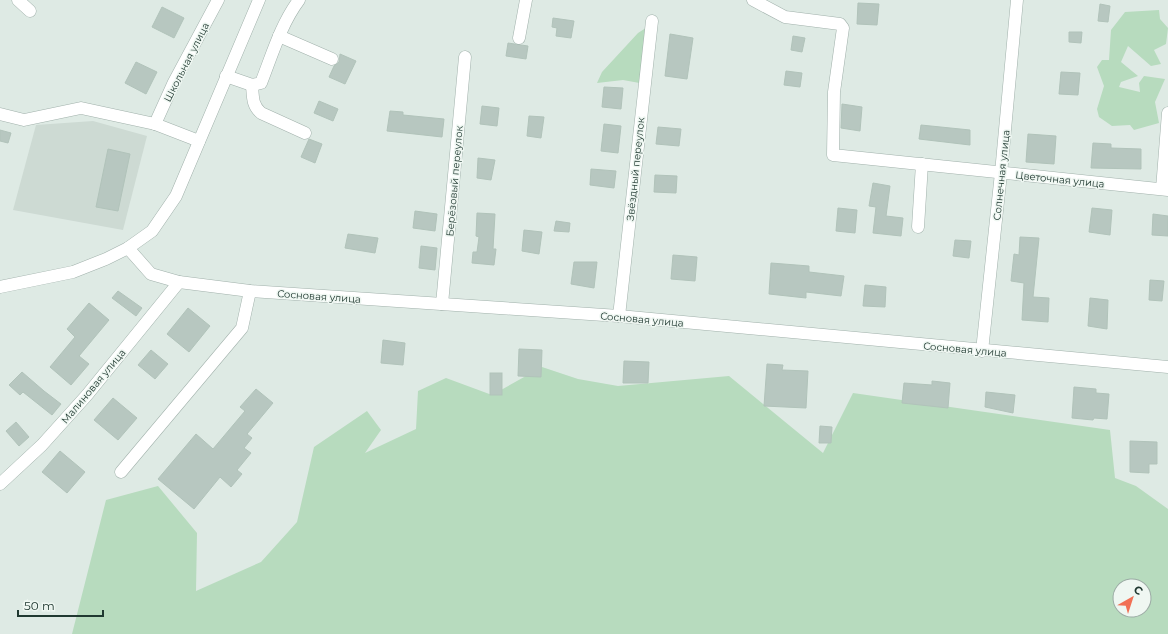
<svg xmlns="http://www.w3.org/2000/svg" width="1168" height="634" viewBox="0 0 1168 634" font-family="Montserrat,sans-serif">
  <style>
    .built { fill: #cddad3 }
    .green { fill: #b7dbbe; fill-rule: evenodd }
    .building { fill: #b7c7c0; stroke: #b1c3ba }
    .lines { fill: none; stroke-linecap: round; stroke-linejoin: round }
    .minor-casing { stroke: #a1b1ab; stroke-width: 13 }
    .minor { stroke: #fff; stroke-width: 12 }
    .labels { text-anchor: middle; stroke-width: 3; stroke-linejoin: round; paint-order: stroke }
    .street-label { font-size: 10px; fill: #203931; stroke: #eff7f2 }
  </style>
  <rect width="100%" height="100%" fill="#deeae4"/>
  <path class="built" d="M 93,121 L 147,136 L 123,230 L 13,210 L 36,125 Z"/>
  <g class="green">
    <path d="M 1159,10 L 1160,19 L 1168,28 L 1166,44 L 1154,50 L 1161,64 L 1151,66 L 1128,46 L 1121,62 L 1138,76 L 1121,82 L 1119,87 L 1140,92 L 1139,83 L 1144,76 L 1165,79 L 1155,102 L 1159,123 L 1134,130 L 1130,125 L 1112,126 L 1099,117 L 1097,109 L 1104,86 L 1097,67 L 1102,60 L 1109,60 L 1111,30 L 1125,12 Z"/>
    <path d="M 649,26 L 645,84 L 623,80 L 597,83 L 602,72 L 638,33 Z"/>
    <path d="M 542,367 L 578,379 L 618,386 L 729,376 L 823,453 L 853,393 L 1110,430 L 1115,478 L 1136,486 L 1168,509 L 1168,634 L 72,634 L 106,500 L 158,486 L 197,533 L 196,591 L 261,562 L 297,522 L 314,447 L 367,411 L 381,430 L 365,453 L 416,429 L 418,391 L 446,378 L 492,395 ZM 1120,586 L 1144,586 L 1144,610 L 1120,610 Z"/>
  </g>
  <g class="building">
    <path d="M 858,3 L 879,4 L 877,25 L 857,24 Z"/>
    <path d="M 1100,4 L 1110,6 L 1108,22 L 1098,21 Z"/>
    <path d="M 162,7 L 184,18 L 174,38 L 152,27 Z"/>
    <path d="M 553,18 L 574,21 L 571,38 L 556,36 L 557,28 L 552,27 Z"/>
    <path d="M 1069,32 L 1082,32 L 1081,43 L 1069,42 Z"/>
    <path d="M 670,34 L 693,38 L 687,79 L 665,76 Z"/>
    <path d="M 793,36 L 805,38 L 802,52 L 791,50 Z"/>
    <path d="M 508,43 L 528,46 L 526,59 L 506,56 Z"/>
    <path d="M 340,54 L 356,61 L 345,84 L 329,77 L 334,66 L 339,62 Z"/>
    <path d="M 136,62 L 157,72 L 146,94 L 125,83 Z"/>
    <path d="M 786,71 L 802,73 L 800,87 L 784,85 Z"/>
    <path d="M 1061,72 L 1080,73 L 1078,95 L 1059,94 Z"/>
    <path d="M 604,87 L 623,88 L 621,109 L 602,107 Z"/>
    <path d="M 319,101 L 338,109 L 333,121 L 314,113 Z"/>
    <path d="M 842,104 L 862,107 L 860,131 L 841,128 Z"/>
    <path d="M 482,106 L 499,108 L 497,126 L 480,124 Z"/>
    <path d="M 390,111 L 403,112 L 403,115 L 444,119 L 442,137 L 387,131 Z"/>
    <path d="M 529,116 L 544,117 L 541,138 L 527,136 Z"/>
    <path d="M 604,124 L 621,126 L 618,153 L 601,151 Z"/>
    <path d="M 921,125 L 970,130 L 970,145 L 919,139 Z"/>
    <path d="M 658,127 L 681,129 L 679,146 L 656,144 Z"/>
    <path d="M 0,130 L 11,133 L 8,143 L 0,141 Z"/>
    <path d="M 1028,134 L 1056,136 L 1054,164 L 1026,162 Z"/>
    <path d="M 309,139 L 322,144 L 315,163 L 301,157 Z"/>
    <path d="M 1093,143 L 1111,144 L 1111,148 L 1141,149 L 1141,169 L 1091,168 Z"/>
    <path d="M 108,149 L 130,154 L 118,211 L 96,207 Z"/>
    <path d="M 478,158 L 495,160 L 491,180 L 477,178 Z"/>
    <path d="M 591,169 L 616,171 L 614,188 L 590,185 Z"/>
    <path d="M 655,175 L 677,176 L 676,193 L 654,192 Z"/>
    <path d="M 873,183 L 890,186 L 886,216 L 903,218 L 901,236 L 873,233 L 876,207 L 869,206 Z"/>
    <path d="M 838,208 L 857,210 L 855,233 L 836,231 Z"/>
    <path d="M 1092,208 L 1112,210 L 1110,235 L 1089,232 Z"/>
    <path d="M 415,211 L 437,214 L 435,231 L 413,228 Z"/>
    <path d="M 477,213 L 495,214 L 493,249 L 496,249 L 494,265 L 472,263 L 473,252 L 477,252 L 479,237 L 476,236 Z"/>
    <path d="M 1153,214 L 1168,216 L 1168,236 L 1152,235 Z"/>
    <path d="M 556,221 L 570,223 L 569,232 L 554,231 Z"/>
    <path d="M 524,230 L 542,232 L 539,254 L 522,251 Z"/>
    <path d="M 348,234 L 378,238 L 375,253 L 345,248 Z"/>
    <path d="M 1020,237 L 1039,238 L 1033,297 L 1049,298 L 1048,322 L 1022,320 L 1024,283 L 1011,281 L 1014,254 L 1019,255 Z"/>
    <path d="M 955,240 L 971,241 L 969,258 L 953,256 Z"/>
    <path d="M 421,246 L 437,248 L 435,270 L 419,268 Z"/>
    <path d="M 673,255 L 697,257 L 695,281 L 671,279 Z"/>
    <path d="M 574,262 L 597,262 L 594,288 L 571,284 Z"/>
    <path d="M 771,263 L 809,266 L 809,272 L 844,276 L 841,296 L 806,292 L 806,298 L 769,294 Z"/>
    <path d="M 1150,280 L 1164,281 L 1162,301 L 1149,300 Z"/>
    <path d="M 865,285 L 886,287 L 885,307 L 863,306 Z"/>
    <path d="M 118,291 L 142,308 L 136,316 L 112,298 Z"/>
    <path d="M 1090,298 L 1108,300 L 1107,329 L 1088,326 Z"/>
    <path d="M 89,303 L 109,320 L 79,356 L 89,364 L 71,385 L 50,367 L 75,337 L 67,329 Z"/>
    <path d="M 188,308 L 210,326 L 189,352 L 167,334 Z"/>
    <path d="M 383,340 L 405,343 L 403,365 L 381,363 Z"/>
    <path d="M 519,349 L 542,350 L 541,377 L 518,376 Z"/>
    <path d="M 151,350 L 168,364 L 155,379 L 138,365 Z"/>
    <path d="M 624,361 L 649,362 L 648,383 L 623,383 Z"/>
    <path d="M 767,364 L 783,365 L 782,370 L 808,371 L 806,408 L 764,406 Z"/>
    <path d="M 22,372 L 44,391 L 61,404 L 52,415 L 23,392 L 20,395 L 9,385 Z"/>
    <rect x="490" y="373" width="12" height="22"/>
    <path d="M 932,381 L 950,383 L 948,408 L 902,403 L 904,383 L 932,385 Z"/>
    <path d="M 1074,387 L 1096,389 L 1096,393 L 1109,394 L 1107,419 L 1094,418 L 1093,420 L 1072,418 Z"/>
    <path d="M 256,389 L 273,403 L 247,434 L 252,438 L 244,448 L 251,453 L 237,470 L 242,474 L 231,487 L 220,477 L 194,509 L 158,479 L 196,434 L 213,449 L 245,411 L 240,407 Z"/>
    <path d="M 986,392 L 1015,395 L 1013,413 L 985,407 Z"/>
    <path d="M 113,398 L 137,418 L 118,440 L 94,420 Z"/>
    <path d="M 16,422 L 29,437 L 19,446 L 6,431 Z"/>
    <path d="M 820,426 L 832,427 L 831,443 L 819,443 Z"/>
    <path d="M 1130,441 L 1157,442 L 1157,464 L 1149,464 L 1149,473 L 1130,472 Z"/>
    <path d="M 60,451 L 85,472 L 67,493 L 42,472 Z"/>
  </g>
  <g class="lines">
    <g class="minor-casing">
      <g id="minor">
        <path d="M 18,0 L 30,11"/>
        <path d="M 753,0 L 785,17 L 840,24 L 843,28 L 834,92 L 833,155 L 1168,190"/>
        <path d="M 279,36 L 332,59"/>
        <path d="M 519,38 L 526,0"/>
        <path d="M 226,76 L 252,85 L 261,83 C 272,55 281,24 299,0"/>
        <path d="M 252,85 C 253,97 252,105 261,113 L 305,133"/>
        <path d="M 0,114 L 24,120 L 81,108 L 155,124 L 199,141"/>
        <path d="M 155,124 L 174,82 L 218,0"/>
        <path d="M 1162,189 L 1168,113"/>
        <path d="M 918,227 L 922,164"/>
        <path d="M 128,248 L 151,274 L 179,282 L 250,291 L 619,316 L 1168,367"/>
        <path d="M 0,287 L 73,272 L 106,259 L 128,248 L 152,231 L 176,196 L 259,0"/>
        <path d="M 442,304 L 465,57"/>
        <path d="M 619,316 L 652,21"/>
        <path d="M 982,351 L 1001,173 L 1017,0"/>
        <path d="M 121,472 L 242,328 L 250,291"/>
        <path d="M 0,484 L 42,445 L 87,395 L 179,282"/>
      </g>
    </g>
    <use href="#minor" class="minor"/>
  </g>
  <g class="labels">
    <g class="street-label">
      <text transform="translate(186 62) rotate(-63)" y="4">Школьная улица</text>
      <text transform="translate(635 169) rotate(-84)" y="4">Звёздный переулок</text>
      <text transform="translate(1001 175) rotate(-84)" y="4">Солнечная улица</text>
      <text transform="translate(1060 179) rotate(6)" y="4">Цветочная улица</text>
      <text transform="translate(454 181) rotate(-85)" y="4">Берёзовый переулок</text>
      <text transform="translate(319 296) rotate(4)" y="4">Сосновая улица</text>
      <text transform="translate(642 319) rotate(5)" y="4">Сосновая улица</text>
      <text transform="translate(965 349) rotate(5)" y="4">Сосновая улица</text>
      <text transform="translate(93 386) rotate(-50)" y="4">Малиновая улица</text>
    </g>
  </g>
  <g transform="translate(1132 598) rotate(39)"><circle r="19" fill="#eff7f2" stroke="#9caba5"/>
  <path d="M0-3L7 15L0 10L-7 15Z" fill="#f17055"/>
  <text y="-6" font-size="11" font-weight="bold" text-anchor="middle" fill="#203931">С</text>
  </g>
  <path d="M18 610v6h85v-6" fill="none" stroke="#203931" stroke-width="2"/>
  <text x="24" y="610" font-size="12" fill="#203931" stroke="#eff7f2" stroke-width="3" paint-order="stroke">50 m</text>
</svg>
